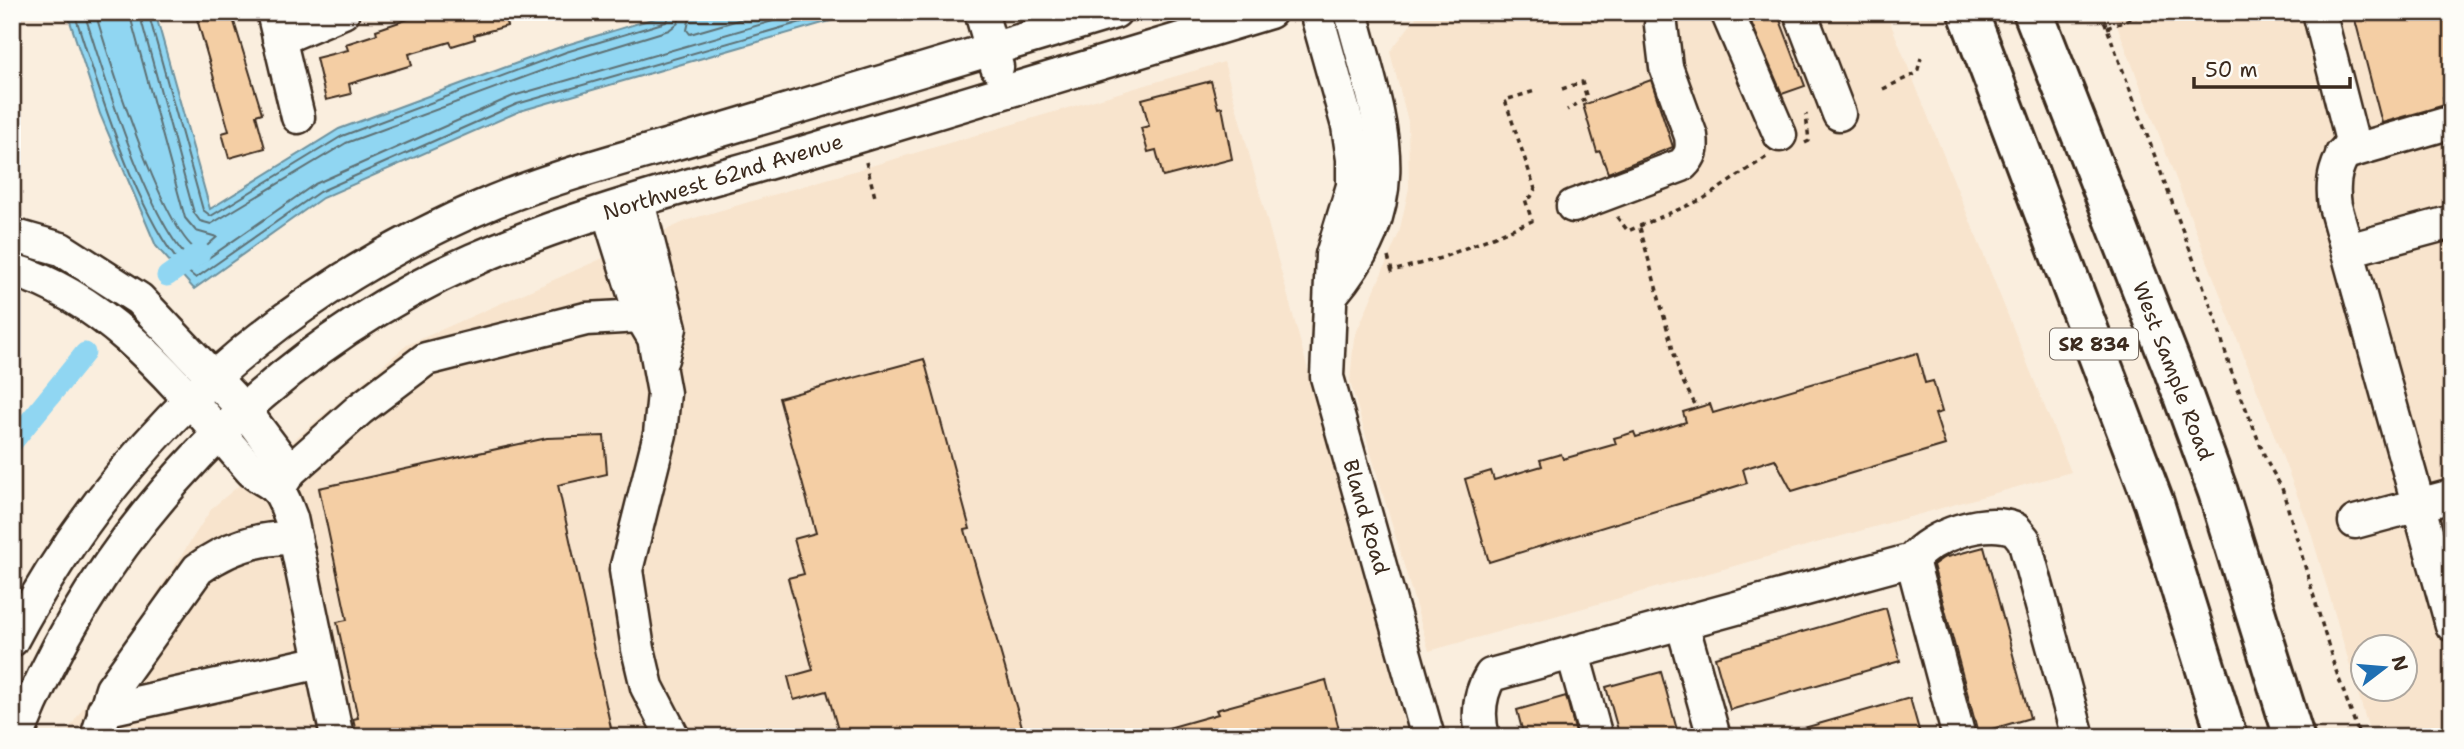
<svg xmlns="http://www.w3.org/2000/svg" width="2464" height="749" viewBox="0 0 2464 749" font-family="'Shantell Sans',sans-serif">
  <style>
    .built { fill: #f8e4cd; fill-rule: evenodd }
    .water { fill: #90d6f2; stroke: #6e919d; stroke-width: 2 }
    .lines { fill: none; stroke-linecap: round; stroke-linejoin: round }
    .shore { stroke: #5d6f73; stroke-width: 2 }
    .canal { stroke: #90d6f2; stroke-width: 21 }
    .building { fill: #f4cea4; stroke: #3b2a1e; stroke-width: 2 }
    .minor-casing { stroke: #3b2a1e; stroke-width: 37 }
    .major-casing { stroke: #3b2a1e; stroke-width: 44 }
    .path { stroke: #3b2a1e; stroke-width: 3.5; stroke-dasharray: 5 5; stroke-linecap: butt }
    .minor { stroke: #fdfcf7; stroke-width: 32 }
    .major { stroke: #fdfcf7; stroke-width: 38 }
    .labels { text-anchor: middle; stroke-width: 5; stroke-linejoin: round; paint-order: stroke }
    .shield { fill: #fdfcf7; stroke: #75695f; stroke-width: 2 }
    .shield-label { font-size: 19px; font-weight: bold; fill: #3b2a1e }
    .street-label { font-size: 21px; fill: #3b2a1e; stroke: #fdfcf7 }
  </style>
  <rect width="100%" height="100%" fill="#faeede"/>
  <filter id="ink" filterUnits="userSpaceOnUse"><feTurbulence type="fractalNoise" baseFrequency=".0143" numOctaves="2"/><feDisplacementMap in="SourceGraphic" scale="14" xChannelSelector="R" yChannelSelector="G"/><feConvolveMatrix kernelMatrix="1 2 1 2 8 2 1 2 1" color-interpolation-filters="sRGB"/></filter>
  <g filter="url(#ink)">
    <g class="built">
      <path d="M 1420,12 L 1886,12 L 2071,472 L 1429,651 L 1350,382 L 1354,338 L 1399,233 L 1409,188 L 1408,121 L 1390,52 Z"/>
      <path d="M 2112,12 L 2452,12 L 2452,737 L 2371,737 L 2309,526 ZM 2362,648 L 2404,648 L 2404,690 L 2362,690 Z"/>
      <path d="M 1224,62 L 1408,737 L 64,737 L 212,508 L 407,345 L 691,219 Z"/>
    </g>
    <path class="water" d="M 67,12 L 155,12 L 210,209 L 339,129 L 563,46 L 675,12 L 861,12 L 520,111 L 322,198 L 194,289 L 156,246 L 100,114 Z"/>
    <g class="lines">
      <g class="shore">
        <path d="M 74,12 C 95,76 143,242 196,278 L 319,192 L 517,104 L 836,12"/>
        <path d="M 84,12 C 102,69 151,235 197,266 L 315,184 L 513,96 L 804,12"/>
        <path d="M 95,12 C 108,55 164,237 200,252 L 217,237 L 196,231 L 185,218 L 129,12"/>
        <path d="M 139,12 L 194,213 L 200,221 L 211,224 L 346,143 L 568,61 L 669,30 L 678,23 L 681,12"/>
        <path d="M 148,12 L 203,210 L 211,216 L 342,136 L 566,52 L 666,22 L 672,12"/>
        <path d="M 691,12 L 687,30 L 690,34 L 766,12"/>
      </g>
      <g class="canal">
        <path d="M 167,276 L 200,253"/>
        <path d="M 12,443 L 85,353"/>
      </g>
    </g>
    <g class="building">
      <path d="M 195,12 L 231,12 L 262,113 L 256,115 L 265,148 L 229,158 L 222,133 L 229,131 Z"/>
      <path d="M 429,12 L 503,12 L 507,26 L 474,35 L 475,39 L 452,46 L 450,42 L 409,54 L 412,65 L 349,84 L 351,94 L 326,100 L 316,58 L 348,50 L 346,44 L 377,34 L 376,30 Z"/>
      <path d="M 1777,12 L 1805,86 L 1782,94 L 1751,22 Z"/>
      <path d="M 2353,12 L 2452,12 L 2452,95 L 2443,98 L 2445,105 L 2382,123 Z"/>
      <path d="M 1651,80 L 1673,147 L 1608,173 L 1600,151 L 1597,152 L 1583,105 Z"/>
      <path d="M 1211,81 L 1218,108 L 1222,107 L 1232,159 L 1163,177 L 1156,150 L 1148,152 L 1141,128 L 1149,126 L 1142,99 Z"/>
      <path d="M 1917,353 L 1925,383 L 1933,381 L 1942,412 L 1935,414 L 1945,445 L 1792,491 L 1775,459 L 1743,469 L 1747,483 L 1489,562 L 1465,479 L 1491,471 L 1494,480 L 1542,466 L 1540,460 L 1561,454 L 1563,459 L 1616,444 L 1614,438 L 1625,435 L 1634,432 L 1636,437 L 1686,422 L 1683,412 L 1710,404 L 1713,413 Z"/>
      <path d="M 924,359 L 970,529 L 965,530 L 1025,737 L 840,737 L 827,691 L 794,700 L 788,677 L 813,670 L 788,578 L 804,574 L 794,539 L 816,533 L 779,398 Z"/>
      <path d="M 604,436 L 607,474 L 558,485 L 613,737 L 357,737 L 353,719 L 358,718 L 337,622 L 347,620 L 319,488 L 547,438 Z"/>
      <path d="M 1984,547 L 2030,718 L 1978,733 L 1933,565 L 1943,558 Z"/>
      <path d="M 1886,608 L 1900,661 L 1730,710 L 1715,657 Z"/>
      <path d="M 1661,672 L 1679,737 L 1620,737 L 1606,687 Z"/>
      <path d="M 1326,680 L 1341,737 L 1154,737 L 1154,732 L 1218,714 L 1216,710 Z"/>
      <path d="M 1566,696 L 1577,737 L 1524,737 L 1517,710 Z"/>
      <path d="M 1910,698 L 1921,737 L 1791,737 L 1790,732 Z"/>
    </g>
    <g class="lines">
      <g class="minor-casing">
        <g id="minor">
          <path d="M 273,12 L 298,117"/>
          <path d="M 981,12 L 997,67"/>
          <path d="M 1316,12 L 1348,126 L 1353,159 L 1353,186 L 1332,255 L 1327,377 L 1428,737"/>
          <path d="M 1727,12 L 1780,135"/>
          <path d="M 1800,12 L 1839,114"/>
          <path d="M 2319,12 L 2352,141 C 2336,163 2331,179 2335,206 L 2452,625"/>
          <path d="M 279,39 L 343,12"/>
          <path d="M 2342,154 L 2452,122"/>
          <path d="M 638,202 L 670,328 L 662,359"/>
          <path d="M 1573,206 L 1682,165 C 1691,156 1693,150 1691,136 L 1666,67 L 1661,25"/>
          <path d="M 608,211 L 641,316 L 654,338 L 664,393 L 660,434 L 626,570 L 638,649 L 647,687 L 673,737"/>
          <path d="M 12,235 L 61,249 L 139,299 L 245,411 L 290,471"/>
          <path d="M 2348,250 L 2452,222"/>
          <path d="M 12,270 C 113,299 184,394 251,470 C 258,478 270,481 277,489 C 284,496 287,509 291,518 L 337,737"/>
          <path d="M 1332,294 C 1414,196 1380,123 1351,12"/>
          <path d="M 278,489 L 290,471 L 360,409 L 426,359 L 586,319 L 641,316"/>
          <path d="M 2355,522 L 2452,496"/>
          <path d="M 1912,560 L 1959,737"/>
          <path d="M 1682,623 L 1714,737"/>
          <path d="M 12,640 C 121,435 281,290 495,201 C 572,170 655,150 735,126 C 861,88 988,51 1115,12"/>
          <path d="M 1573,654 L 1596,737"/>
          <path d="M 104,710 L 321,662"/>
          <path d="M 17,737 C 100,528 267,351 473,260 C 581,212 698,184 812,150 C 964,104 1117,58 1270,12"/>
          <path d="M 97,737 L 112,689 L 198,569 C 226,548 260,537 295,538"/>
          <path d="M 1483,737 C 1477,714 1479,694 1491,675 L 1912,560 C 1932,535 1985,517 2015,529 L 2024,540 L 2078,737"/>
        </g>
      </g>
      <g class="major-casing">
        <g id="major">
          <path d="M 1968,12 L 2154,503 L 2227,737"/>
          <path d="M 2033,12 L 2174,371 L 2218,492 L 2294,737"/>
        </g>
      </g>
      <g class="path">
        <path d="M 2101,12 L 2216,320 L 2230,368 L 2267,462 L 2282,488 L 2334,665 L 2360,737"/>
        <path d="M 2107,28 L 2148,12"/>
        <path d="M 1562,89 L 1582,82 L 1587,98 L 1567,110"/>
        <path d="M 1883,89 L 1917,73 L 1921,58"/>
        <path d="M 1805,143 L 1809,141 L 1806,114"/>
        <path d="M 866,162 L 875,197"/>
        <path d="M 1617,217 L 1628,231 L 1703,199 L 1768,156"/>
        <path d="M 1640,228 L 1680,376 L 1697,408"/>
        <path d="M 1388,257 L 1392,271 L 1441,258 L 1532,221 L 1525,199 L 1531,197 L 1535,189 L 1505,100 L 1535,91"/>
      </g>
      <use href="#minor" class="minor"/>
      <use href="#major" class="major"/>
    </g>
  </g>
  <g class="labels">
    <rect class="shield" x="2050" y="328.5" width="88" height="31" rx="5"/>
    <g class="shield-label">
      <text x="2094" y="351">SR 834</text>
    </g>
    <g class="street-label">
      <text transform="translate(723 177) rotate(-17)" y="7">Northwest 62nd Avenue</text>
      <text transform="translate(2173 371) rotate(69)" y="7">West Sample Road</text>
      <text transform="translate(1366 517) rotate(74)" y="7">Bland Road</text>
    </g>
  </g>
  <rect width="2464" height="749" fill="none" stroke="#fdfcf7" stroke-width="42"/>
  <rect x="21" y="21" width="2422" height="707" fill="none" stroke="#3b2a1e" stroke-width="2.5" filter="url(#ink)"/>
  <g transform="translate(2384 668) rotate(74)"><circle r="33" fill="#fdfcf7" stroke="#afa8a0" stroke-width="2"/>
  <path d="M0-5L12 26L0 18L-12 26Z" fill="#1f6fb2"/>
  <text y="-10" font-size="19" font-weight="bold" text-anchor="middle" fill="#3b2a1e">N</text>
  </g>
  <path d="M2194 77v10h156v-10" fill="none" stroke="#3b2a1e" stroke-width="3.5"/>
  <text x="2205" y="77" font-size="21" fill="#3b2a1e" stroke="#fdfcf7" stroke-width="5" paint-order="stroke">50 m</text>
</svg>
